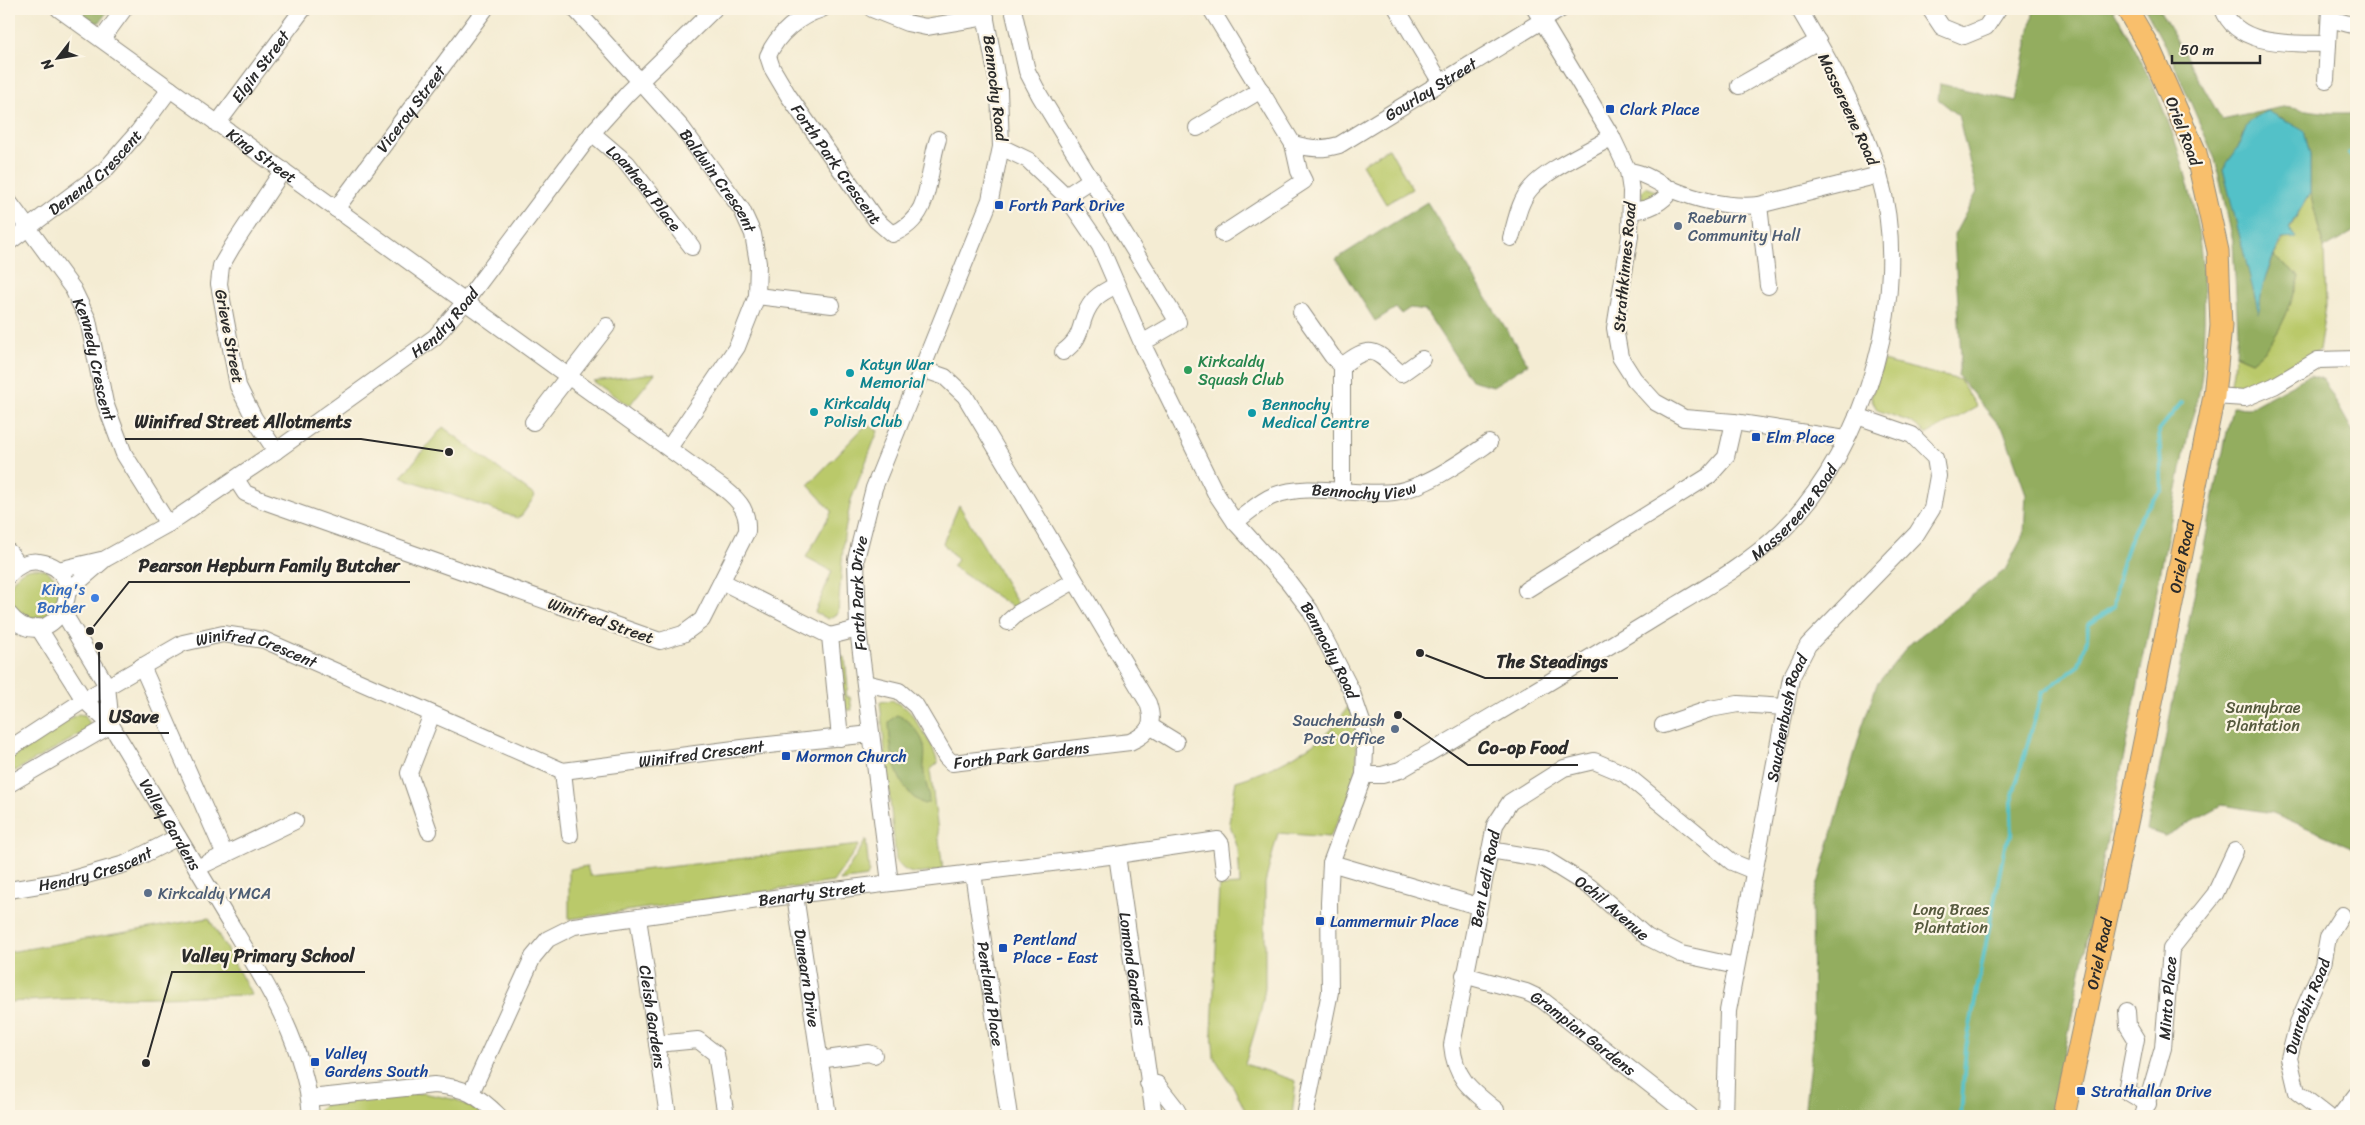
<svg xmlns="http://www.w3.org/2000/svg" width="2365" height="1125" viewBox="0 0 2365 1125" font-family="Sriracha,sans-serif">
  <style>
    .green { fill: #bac96b; stroke: #727a4b }
    .forest { fill: #93ad5f; stroke: #5f6c45 }
    .water { fill: #53c1c8; stroke: #3f767a }
    .lines { fill: none; stroke-linecap: round; stroke-linejoin: round }
    .stream { stroke: #53c1c8; stroke-width: 4 }
    .minor-casing { stroke: #908c7f; stroke-width: 18 }
    .major-casing { stroke: #908c7f; stroke-width: 23 }
    .minor { stroke: #fff; stroke-width: 16 }
    .major { stroke: #f8bf6c; stroke-width: 21 }
    .transit-dot { fill: #1a4fb4; stroke: #fcf5e5; stroke-width: 2 }
    .service-dot { fill: #5c6f8a; stroke: #fcf5e5; stroke-width: 2 }
    .leisure-dot { fill: #2e9e5b; stroke: #fcf5e5; stroke-width: 2 }
    .culture-dot { fill: #0f9aa8; stroke: #fcf5e5; stroke-width: 2 }
    .shop-dot { fill: #3f7fe0; stroke: #fcf5e5; stroke-width: 2 }
    .labels { text-anchor: middle; stroke-width: 4.5; stroke-linejoin: round; paint-order: stroke }
    .street-label { font-size: 16px; fill: #2b2b2b; stroke: #fcf5e5 }
    .transit-label { font-size: 16px; fill: #164399; stroke: #fcf5e5; text-anchor: start }
    .service-label { font-size: 16px; fill: #4e5e75; stroke: #fcf5e5; text-anchor: start }
    .leisure-label { font-size: 16px; fill: #27864d; stroke: #fcf5e5; text-anchor: start }
    .culture-label { font-size: 16px; fill: #0d838f; stroke: #fcf5e5; text-anchor: start }
    .shop-label { font-size: 16px; fill: #366cbe; stroke: #fcf5e5; text-anchor: end }
    .park-label { font-size: 16px; fill: #565a3e; stroke: #fcf5e5 }
    .leader { fill: none; stroke: #2b2b2b; stroke-width: 2 }
    .callout-dot { fill: #2b2b2b; stroke: #fcf5e5; stroke-width: 2 }
    .callout-label { font-size: 18px; text-anchor: middle; font-weight: bold; fill: #2b2b2b; stroke: #fcf5e5; stroke-width: 4.5; stroke-linejoin: round; paint-order: stroke }
  </style>
  <rect width="100%" height="100%" fill="#fcf5e5"/>
  <filter id="ink" filterUnits="userSpaceOnUse"><feTurbulence type="fractalNoise" baseFrequency=".02" numOctaves="2"/><feDisplacementMap in="SourceGraphic" scale="10" xChannelSelector="R" yChannelSelector="G"/><feConvolveMatrix kernelMatrix="1 2 1 2 8 2 1 2 1" color-interpolation-filters="sRGB"/></filter>
  <filter id="wash" filterUnits="userSpaceOnUse"><feTurbulence type="fractalNoise" baseFrequency=".0096" numOctaves="4" result="noise"/><feDisplacementMap in="SourceGraphic" scale="20" xChannelSelector="R" yChannelSelector="G"/><feGaussianBlur stdDeviation="1.12" result="paint"/><feColorMatrix in="noise" values="0 0 0 0 0 0 0 0 0 0 0 0 0 0 0 0 0 1.4 0 .05"/><feComposite in="paint" operator="in"/></filter>
  <g filter="url(#wash)">
    <rect width="100%" height="100%" fill="#f4ecd3"/>
    <g class="green">
      <path d="M 1389,148 L 1412,189 L 1386,204 L 1362,164 Z"/>
      <path d="M 1646,187 L 1660,193 L 1642,203 L 1642,191 Z"/>
      <path d="M 2310,193 L 2324,249 L 2326,306 L 2319,351 L 2244,395 L 2230,388 L 2236,354 L 2252,361 C 2280,341 2289,307 2300,277 L 2274,256 Z"/>
      <path d="M 1883,361 L 1960,380 L 1977,407 L 1927,434 L 1911,422 L 1877,410 L 1871,397 Z"/>
      <path d="M 655,373 L 629,406 L 593,381 Z"/>
      <path d="M 867,424 L 878,431 L 851,500 L 844,536 L 838,613 L 828,619 L 815,612 L 832,571 L 806,557 L 832,511 L 808,485 Z"/>
      <path d="M 443,427 L 535,496 L 522,515 L 517,518 L 401,477 Z"/>
      <path d="M 959,505 L 1021,608 L 1017,610 L 952,566 L 957,560 L 943,543 Z"/>
      <circle cx="35" cy="593" r="25"/>
      <path d="M 845,657 L 848,689 L 846,690 L 847,697 L 850,697 L 852,710 L 845,710 L 839,658 Z"/>
      <path d="M 892,700 L 909,710 L 932,746 L 938,763 L 930,770 L 943,870 C 923,872 908,880 896,860 L 880,702 Z"/>
      <path d="M 1348,707 C 1354,717 1354,726 1356,737 C 1360,780 1350,801 1329,837 L 1278,833 L 1265,883 L 1265,987 L 1261,1011 L 1245,1064 L 1296,1081 L 1292,1116 L 1248,1116 L 1234,1088 L 1214,1057 L 1212,1031 L 1219,886 L 1240,885 L 1238,849 L 1229,822 L 1236,781 C 1263,774 1312,749 1331,729 C 1337,722 1343,714 1348,707 Z"/>
      <path d="M 78,714 L 85,715 L 90,724 L 88,730 L 15,771 C 11,768 9,765 9,759 L 16,751 Z"/>
      <path d="M 866,840 L 869,872 L 867,877 L 840,881 Z"/>
      <path d="M 859,845 L 833,882 L 569,919 L 569,869 L 587,866 L 590,876 Z"/>
      <path d="M 209,918 L 252,995 L 61,999 L 9,1002 L 9,952 Z"/>
      <path d="M 423,1093 L 457,1100 L 487,1116 L 316,1116 L 319,1109 L 325,1104 Z"/>
    </g>
    <g class="forest">
      <path d="M 74,9 L 109,9 L 100,22 L 93,23 Z"/>
      <path d="M 2034,9 L 2113,9 C 2174,112 2212,224 2203,345 C 2202,359 2203,374 2200,387 C 2198,400 2194,412 2190,424 L 2052,1116 L 1804,1116 L 1813,1035 L 1812,905 L 1862,727 L 1877,684 L 1911,643 L 2005,570 L 2024,534 L 2026,494 L 2004,431 L 1958,376 L 1961,356 L 1954,235 L 1977,192 L 1958,115 L 1938,99 L 1940,84 L 2016,101 Z"/>
      <path d="M 2145,9 L 2159,9 L 2222,120 L 2283,107 L 2330,113 L 2356,113 L 2356,230 L 2324,249 L 2310,193 L 2310,155 L 2304,131 L 2290,125 L 2281,117 L 2243,133 L 2237,150 L 2223,169 L 2259,311 L 2261,287 L 2274,256 L 2300,277 C 2289,307 2280,341 2252,361 L 2236,354 L 2238,330 L 2233,241 L 2215,159 L 2171,57 Z"/>
      <path d="M 1427,202 L 1528,364 L 1493,386 L 1471,380 L 1425,310 L 1410,308 L 1401,314 L 1396,308 L 1375,321 L 1336,259 Z"/>
      <path d="M 2310,375 L 2323,379 L 2356,437 L 2356,849 L 2273,813 L 2222,805 L 2165,836 L 2147,830 L 2232,407 L 2249,408 Z"/>
      <path d="M 896,715 C 907,717 922,735 924,746 C 926,756 923,765 924,774 C 926,784 929,792 929,802 L 924,804 C 895,791 890,750 889,722 Z"/>
    </g>
    <path class="water" d="M 2268,111 L 2304,131 L 2310,155 L 2310,193 L 2289,228 L 2296,238 L 2282,239 C 2268,266 2261,284 2259,314 L 2223,169 C 2227,162 2233,156 2237,149 C 2248,128 2242,122 2268,111 Z"/>
    <g class="lines">
      <g class="stream">
        <path d="M 2349,153 L 2356,160"/>
        <path d="M 1961,1116 L 1966,1047 L 2005,845 L 2012,835 L 2011,802 L 2042,693 L 2079,665 L 2087,640 L 2088,625 L 2114,607 C 2118,566 2132,519 2162,490 L 2159,430 L 2182,402"/>
      </g>
    </g>
  </g>
  <g filter="url(#ink)">
    <g class="lines">
      <g class="minor-casing">
        <g id="minor">
          <path id="s1" d="M 59,9 L 726,490 C 741,502 748,512 747,531 L 702,620 L 683,634 L 660,641 L 261,500 L 245,493 L 236,479"/>
          <path id="s2" d="M 575,9 L 682,128 L 742,210 L 753,234 L 758,263 L 757,296 L 737,347 L 669,448"/>
          <path id="s3" d="M 822,9 C 799,16 777,34 768,56 L 772,68 L 788,95 L 876,220 L 892,234 C 934,218 926,174 938,139"/>
          <path d="M 872,9 L 907,23 L 926,27 L 986,17"/>
          <path d="M 1013,9 L 1027,71 L 1040,96 L 1178,322 L 1142,343"/>
          <path d="M 1211,9 L 1293,144 L 1299,171 L 1304,181 L 1223,234"/>
          <path d="M 1397,9 L 1441,83"/>
          <path d="M 1535,9 L 1612,137 L 1628,171 L 1631,191 L 1630,236 L 1615,328 L 1620,357 L 1634,379 L 1655,402 L 1684,418 L 1734,422 L 1846,439"/>
          <path d="M 1930,9 L 1942,27 L 1964,36 L 1986,27 L 1998,9"/>
          <path d="M 2223,9 C 2237,48 2295,43 2328,44"/>
          <path d="M 2330,19 L 2356,26"/>
          <path d="M 102,39 L 124,9"/>
          <path d="M 2326,80 L 2330,9"/>
          <path d="M 1739,86 L 1818,41"/>
          <path id="s4" d="M 217,124 L 303,9"/>
          <path d="M 1197,128 L 1261,90"/>
          <path id="s5" d="M 592,133 L 627,163 L 692,247"/>
          <path id="s6" d="M 1293,144 C 1311,149 1322,150 1339,145 L 1561,9"/>
          <path id="s7" d="M 1001,147 L 1028,160 L 1066,196 L 1100,246 L 1142,343 L 1215,492 L 1235,522 L 1288,581 L 1310,610 L 1351,690 L 1362,722 L 1365,749 L 1364,775 L 1331,863 L 1329,903 L 1330,992 L 1305,1116"/>
          <path d="M 1628,171 C 1644,172 1657,183 1671,189 C 1700,201 1728,208 1759,205 L 1879,175"/>
          <path d="M 1066,196 L 1092,179"/>
          <path id="s8" d="M 9,202 L 73,289 L 88,320 L 105,403 L 124,454 L 168,524"/>
          <path d="M 1759,205 L 1768,286"/>
          <path id="s9" d="M 336,209 L 485,9"/>
          <path d="M 1631,210 C 1647,211 1663,203 1672,189"/>
          <path d="M 1511,238 C 1516,222 1519,201 1531,188 C 1547,169 1589,151 1612,137"/>
          <path id="s10" d="M 9,242 L 105,170 L 138,132 L 170,89"/>
          <path d="M 757,296 L 832,305"/>
          <path d="M 1301,312 L 1332,356 L 1342,366 L 1342,493"/>
          <path d="M 1063,352 C 1087,335 1077,320 1093,301 C 1099,293 1108,290 1116,285"/>
          <path d="M 1342,366 C 1372,342 1376,351 1401,374 L 1422,359"/>
          <path d="M 2214,396 L 2245,398 L 2274,386 L 2318,360 L 2356,359"/>
          <path d="M 533,422 L 607,326"/>
          <path d="M 276,451 L 254,418 L 238,386 L 219,284 L 221,266 L 232,247 L 283,170"/>
          <path id="s11" d="M 1235,522 C 1247,514 1260,501 1273,496 C 1311,481 1354,497 1394,492 C 1425,488 1464,460 1489,443"/>
          <path d="M 9,552 L 19,565"/>
          <path d="M 58,570 L 101,560"/>
          <path d="M 9,575 C 16,566 28,560 39,562 C 100,571 49,664 9,614"/>
          <path d="M 723,582 L 830,636 L 840,738"/>
          <path d="M 1526,590 L 1709,476 L 1726,457 L 1734,422"/>
          <path id="s12" d="M 68,591 L 105,559 L 168,524 L 276,451 L 435,337 L 465,302 L 592,133 L 628,93 L 714,9"/>
          <path d="M 63,612 L 107,686 L 111,725"/>
          <path d="M 1008,622 L 1018,613 L 1074,581"/>
          <path id="s13" d="M 38,627 L 84,700 L 111,725 C 146,783 181,842 216,900 C 256,968 305,1036 311,1116"/>
          <path d="M 830,636 L 858,629"/>
          <path d="M 142,666 L 225,855"/>
          <path id="s14" d="M 865,683 L 899,691 L 916,706 L 946,757 L 952,763 L 1130,742 C 1150,733 1155,724 1148,703 L 965,396 L 945,377 L 922,369"/>
          <path d="M 1663,725 L 1710,709 L 1738,704 L 1785,707"/>
          <path d="M 1150,726 L 1176,742"/>
          <path id="s15" d="M 9,749 L 84,700 L 183,643 L 223,634 L 264,640 L 563,771 L 750,747 L 871,734"/>
          <path d="M 563,771 L 570,835"/>
          <path id="s16" d="M 1364,775 L 1382,775 L 1400,770 C 1483,722 1565,673 1647,623 C 1692,595 1743,569 1782,531 C 1867,447 1913,291 1879,175 C 1862,118 1829,60 1799,9"/>
          <path d="M 9,779 L 11,783 L 111,725"/>
          <path d="M 429,831 L 409,773 L 432,714"/>
          <path id="s17" d="M 1490,850 L 1545,859 L 1590,887 L 1647,937 L 1681,954 L 1736,966"/>
          <path id="s18" d="M 1117,855 L 1154,1116"/>
          <path d="M 1331,863 L 1478,906"/>
          <path d="M 197,868 L 295,821"/>
          <path id="s19" d="M 973,873 L 1009,1116"/>
          <path id="s20" d="M 890,883 L 858,629 L 856,559 L 874,488 L 990,200 L 1001,147 L 999,90 L 984,9"/>
          <path id="s21" d="M 9,890 L 69,880 L 125,864 L 178,837"/>
          <path id="s22" d="M 795,895 L 828,1116"/>
          <path id="s23" d="M 638,918 L 668,1116"/>
          <path id="s24" d="M 1464,975 L 1526,992 L 1541,999 L 1690,1116"/>
          <path d="M 2127,1011 L 2128,1026 L 2136,1039 L 2126,1091 L 2148,1104"/>
          <path d="M 657,1044 L 698,1040 L 716,1054 L 725,1110 L 721,1116"/>
          <path d="M 819,1060 L 869,1053 L 874,1055"/>
          <path d="M 1148,1083 L 1157,1084 L 1175,1107 L 1180,1116"/>
          <path id="s25" d="M 471,1093 L 533,957 L 548,939 L 574,926 L 795,895 L 1117,855 L 1218,840 L 1221,844 L 1224,871"/>
          <path d="M 310,1098 L 434,1085 C 464,1087 478,1095 499,1116"/>
          <path id="s26" d="M 1496,1110 C 1471,1090 1455,1079 1452,1045 L 1495,825 L 1510,802 L 1564,768 L 1594,761 L 1625,774 L 1732,862 L 1754,871"/>
          <path id="s27" d="M 1725,1116 L 1728,1011 L 1791,678 L 1808,645 L 1917,533 L 1932,509 L 1938,476 L 1935,458 L 1912,435 L 1857,416"/>
          <path id="s28" d="M 2143,1116 L 2163,1048 L 2171,949 L 2215,894 L 2235,851"/>
          <path id="s29" d="M 2328,1116 L 2297,1092 L 2289,1058 L 2298,1023 L 2323,965 L 2328,937 L 2342,915"/>
          <path d="M 2340,1116 L 2356,1095"/>
        </g>
      </g>
      <g class="major-casing">
        <g id="major">
          <path id="s30" d="M 2064,1116 L 2135,786 L 2214,396 L 2221,326 L 2218,251 L 2196,153 L 2149,47 L 2127,9"/>
        </g>
      </g>
      <use href="#minor" class="minor"/>
      <use href="#major" class="major"/>
    </g>
  </g>
  <g class="transit-dot">
    <rect x="1605" y="104" width="10" height="10" rx="2.5"/>
    <rect x="994" y="200" width="10" height="10" rx="2.5"/>
    <rect x="1751" y="432" width="10" height="10" rx="2.5"/>
    <rect x="781" y="751" width="10" height="10" rx="2.5"/>
    <rect x="1315" y="916" width="10" height="10" rx="2.5"/>
    <rect x="998" y="943" width="10" height="10" rx="2.5"/>
    <rect x="310" y="1057" width="10" height="10" rx="2.5"/>
    <rect x="2076" y="1086" width="10" height="10" rx="2.5"/>
  </g>
  <g class="service-dot">
    <circle cx="1678" cy="226" r="5"/>
    <circle cx="1395" cy="729" r="5"/>
    <circle cx="148" cy="893" r="5"/>
  </g>
  <circle class="leisure-dot" cx="1188" cy="370" r="5"/>
  <g class="culture-dot">
    <circle cx="850" cy="373" r="5"/>
    <circle cx="814" cy="412" r="5"/>
    <circle cx="1252" cy="413" r="5"/>
  </g>
  <circle class="shop-dot" cx="95" cy="598" r="5"/>
  <g class="labels">
    <g class="street-label">
      <text dy="6" stroke="none"><textPath href="#s4" startOffset="72">Elgin Street</textPath></text>
      <text transform="translate(996 88) rotate(83)" y="6">Bennochy Road</text>
      <text dy="6" stroke="none"><textPath href="#s6" startOffset="154">Gourlay Street</textPath></text>
      <text dy="6" stroke="none"><textPath href="#s9" startOffset="125">Viceroy Street</textPath></text>
      <text transform="translate(1849 109) rotate(65)" y="6">Massereene Road</text>
      <text transform="translate(2184 131) rotate(69)" y="6">Oriel Road</text>
      <text dy="6" stroke="none"><textPath href="#s1" startOffset="250">King Street</textPath></text>
      <text dy="6" stroke="none"><textPath href="#s3" startOffset="202">Forth Park Crescent</textPath></text>
      <text dy="6" stroke="none"><textPath href="#s10" startOffset="111">Denend Crescent</textPath></text>
      <text dy="6" stroke="none"><textPath href="#s2" startOffset="224">Baldwin Crescent</textPath></text>
      <text dy="6" stroke="none"><textPath href="#s5" startOffset="76">Loanhead Place</textPath></text>
      <text transform="translate(1624 267) rotate(-85)" y="6">Strathkinnes Road</text>
      <text dy="6" stroke="none"><textPath href="#s12" startOffset="464">Hendry Road</textPath></text>
      <text transform="translate(230 336) rotate(79)" y="6">Grieve Street</text>
      <text dy="6" stroke="none"><textPath href="#s8" startOffset="182">Kennedy Crescent</textPath></text>
      <text dy="6" stroke="none"><textPath href="#s11" startOffset="138">Bennochy View</textPath></text>
      <text dy="6" stroke="none"><textPath href="#s16" startOffset="510">Massereene Road</textPath></text>
      <text dy="6" stroke="none"><textPath href="#s30" startOffset="571">Oriel Road</textPath></text>
      <text dy="6" stroke="none"><textPath href="#s20" startOffset="292">Forth Park Drive</textPath></text>
      <text transform="translate(601 620) rotate(19)" y="6">Winifred Street</text>
      <text dy="6" stroke="none"><textPath href="#s7" startOffset="611">Bennochy Road</textPath></text>
      <text dy="6" stroke="none"><textPath href="#s15" startOffset="280">Winifred Crescent</textPath></text>
      <text dy="6" stroke="none"><textPath href="#s27" startOffset="404">Sauchenbush Road</textPath></text>
      <text dy="6" stroke="none"><textPath href="#s14" startOffset="195">Forth Park Gardens</textPath></text>
      <text dy="6" stroke="none"><textPath href="#s15" startOffset="752">Winifred Crescent</textPath></text>
      <text dy="6" stroke="none"><textPath href="#s13" startOffset="239">Valley Gardens</textPath></text>
      <text dy="6" stroke="none"><textPath href="#s21" startOffset="89">Hendry Crescent</textPath></text>
      <text dy="6" stroke="none"><textPath href="#s26" startOffset="251">Ben Ledi Road</textPath></text>
      <text dy="6" stroke="none"><textPath href="#s25" startOffset="442">Benarty Street</textPath></text>
      <text dy="6" stroke="none"><textPath href="#s17" startOffset="139">Ochil Avenue</textPath></text>
      <text dy="6" stroke="none"><textPath href="#s30" startOffset="166">Oriel Road</textPath></text>
      <text dy="6" stroke="none"><textPath href="#s18" startOffset="115">Lomond Gardens</textPath></text>
      <text dy="6" stroke="none"><textPath href="#s22" startOffset="84">Dunearn Drive</textPath></text>
      <text dy="6" stroke="none"><textPath href="#s19" startOffset="122">Pentland Place</textPath></text>
      <text dy="6" stroke="none"><textPath href="#s28" startOffset="121">Minto Place</textPath></text>
      <text dy="6" stroke="none"><textPath href="#s29" startOffset="129">Dunrobin Road</textPath></text>
      <text dy="6" stroke="none"><textPath href="#s23" startOffset="100">Cleish Gardens</textPath></text>
      <text dy="6" stroke="none"><textPath href="#s24" startOffset="135">Grampian Gardens</textPath></text>
    </g>
    <g class="transit-label">
      <text x="1620" y="115">Clark Place</text>
      <text x="1009" y="211">Forth Park Drive</text>
      <text x="1766" y="443">Elm Place</text>
      <text x="796" y="762">Mormon Church</text>
      <text x="1330" y="927">Lammermuir Place</text>
      <text x="1013" y="945">Pentland<tspan x="1013" dy="18">Place - East</tspan></text>
      <text x="325" y="1059">Valley<tspan x="325" dy="18">Gardens South</tspan></text>
      <text x="2091" y="1097">Strathallan Drive</text>
    </g>
    <g class="service-label">
      <text x="1688" y="223">Raeburn<tspan x="1688" dy="18">Community Hall</tspan></text>
      <text x="1385" y="726" text-anchor="end">Sauchenbush<tspan x="1385" dy="18">Post Office</tspan></text>
      <text x="158" y="899">Kirkcaldy YMCA</text>
    </g>
    <g class="leisure-label">
      <text x="1198" y="367">Kirkcaldy<tspan x="1198" dy="18">Squash Club</tspan></text>
    </g>
    <g class="culture-label">
      <text x="860" y="370">Katyn War<tspan x="860" dy="18">Memorial</tspan></text>
      <text x="824" y="409">Kirkcaldy<tspan x="824" dy="18">Polish Club</tspan></text>
      <text x="1262" y="410">Bennochy<tspan x="1262" dy="18">Medical Centre</tspan></text>
    </g>
    <g class="shop-label">
      <text x="85" y="595">King's<tspan x="85" dy="18">Barber</tspan></text>
    </g>
    <g class="park-label">
      <text x="2263" y="713">Sunnybrae<tspan x="2263" dy="18">Plantation</tspan></text>
      <text x="1951" y="915">Long Braes<tspan x="1951" dy="18">Plantation</tspan></text>
    </g>
  </g>
  <path class="leader" d="M449 452L361 439H125M90 631L129 582H410M1420 653L1485 678H1618M99 646L100 733H169M1398 715L1468 765H1578M146 1063L172 972H365"/>
  <g class="callout-dot">
    <circle cx="449" cy="452" r="5"/>
    <circle cx="90" cy="631" r="5"/>
    <circle cx="1420" cy="653" r="5"/>
    <circle cx="99" cy="646" r="5"/>
    <circle cx="1398" cy="715" r="5"/>
    <circle cx="146" cy="1063" r="5"/>
  </g>
  <g class="callout-label">
    <text x="243" y="428">Winifred Street Allotments</text>
    <text x="269" y="572">Pearson Hepburn Family Butcher</text>
    <text x="1552" y="668">The Steadings</text>
    <text x="134" y="723">USave</text>
    <text x="1523" y="754">Co-op Food</text>
    <text x="268" y="962">Valley Primary School</text>
  </g>
  <rect width="2365" height="1125" fill="none" stroke="#fcf5e5" stroke-width="30"/>
  <g transform="translate(58 58) rotate(239)" stroke="#fcf5e5" stroke-width="4" paint-order="stroke">
  <path d="M0-4L9 19L0 12L-9 19Z" fill="#2b2b2b"/>
  <text y="-8" font-size="14" font-weight="bold" text-anchor="middle" fill="#2b2b2b">N</text>
  </g>
  <path d="M2172 55v8h88v-8" fill="none" stroke="#2b2b2b" stroke-width="2.5"/>
  <text x="2180" y="55" font-size="15" fill="#2b2b2b" stroke="#fcf5e5" stroke-width="4" paint-order="stroke">50 m</text>
</svg>
